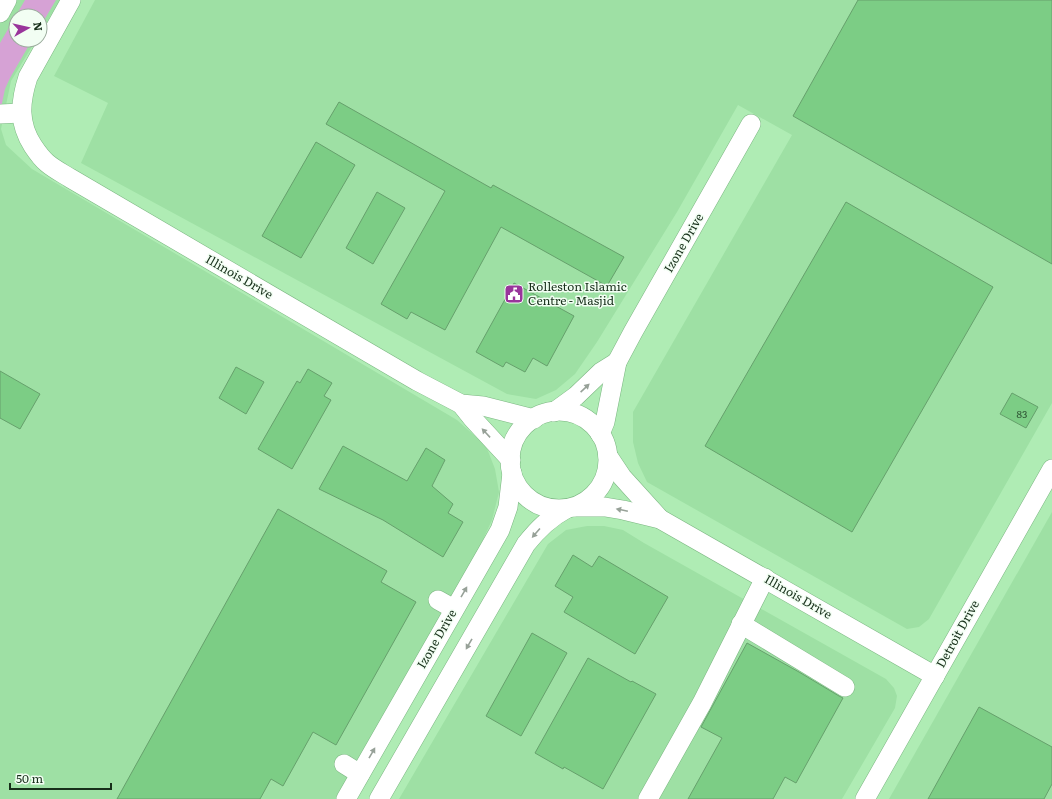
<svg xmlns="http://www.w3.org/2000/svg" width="1052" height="799" viewBox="0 0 1052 799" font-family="Literata,serif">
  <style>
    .built { fill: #9ee0a4 }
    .green { fill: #d6a2d5 }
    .building { fill: #7ccd85; stroke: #66a06c }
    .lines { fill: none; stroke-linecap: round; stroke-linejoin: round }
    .minor-casing { stroke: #7bb681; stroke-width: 20 }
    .minor { stroke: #fff; stroke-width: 19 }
    .oneway { fill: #97a198 }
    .labels { text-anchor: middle; stroke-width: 3; stroke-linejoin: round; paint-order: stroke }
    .number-label { font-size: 10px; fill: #305635 }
    .street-label { font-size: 12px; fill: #172f1a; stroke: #f2fef3 }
    .poi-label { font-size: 12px; fill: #172f1a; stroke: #f2fef3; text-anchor: start }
  </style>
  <rect width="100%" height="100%" fill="#afecb4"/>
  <g class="built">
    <path d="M 0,0 L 60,0 L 40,33 L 40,16 L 16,16 L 16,40 L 36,40 L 11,81 L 1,129 L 6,145 L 32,169 L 457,420 L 486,446 L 495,469 L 499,492 L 492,520 L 467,574 L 336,799 L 0,799 Z"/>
    <path d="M 95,0 L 1052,0 L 1052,403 L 929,619 L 919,627 L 907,629 L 647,482 L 638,463 L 633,442 L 633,412 L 792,135 L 738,105 L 677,212 L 597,342 L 575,374 L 556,390 L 536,399 L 507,394 L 81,163 L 108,103 L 54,76 Z"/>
    <path d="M 1052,512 L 1052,799 L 889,799 Z"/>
    <path d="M 587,526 L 604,526 L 623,530 L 644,543 L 886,679 L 894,688 L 897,696 L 895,708 L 842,799 L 399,799 L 548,544 L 566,530 Z"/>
  </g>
  <path class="green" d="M 25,0 L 56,0 L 40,27 L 40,16 L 16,16 L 16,40 L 32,40 L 10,78 L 5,89 L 1,108 L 0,108 L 0,43 Z"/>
  <g class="building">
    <path d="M 858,0 L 1052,0 L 1052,264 L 793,116 Z"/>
    <path d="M 339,102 L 491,188 L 493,185 L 624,257 L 607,286 L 501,227 L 445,330 L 411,312 L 407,319 L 381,304 L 445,191 L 326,124 Z"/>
    <path d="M 316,142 L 355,165 L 301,258 L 262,236 Z"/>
    <path d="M 377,192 L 405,208 L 373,264 L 346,248 Z"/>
    <path d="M 846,202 L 993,287 L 852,532 L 705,446 Z"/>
    <path d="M 514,283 L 574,316 L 547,366 L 533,358 L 525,372 L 506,362 L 503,367 L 476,352 Z"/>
    <path d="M 236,367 L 264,382 L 246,414 L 219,398 Z"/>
    <path d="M 308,369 L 332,383 L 324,396 L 331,400 L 292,469 L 258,449 L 297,381 L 300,383 Z"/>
    <path d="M 0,371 L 40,394 L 20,429 L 0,418 Z"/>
    <path d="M 1012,393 L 1038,407 L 1026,428 L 1000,414 Z"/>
    <path d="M 343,446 L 407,481 L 426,448 L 445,460 L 432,486 L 453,504 L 448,513 L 463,522 L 443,557 L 383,520 L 319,489 Z"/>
    <path d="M 278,509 L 387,571 L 381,582 L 416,602 L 336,745 L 313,732 L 283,786 L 271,779 L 260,799 L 117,799 Z"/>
    <path d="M 573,555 L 592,567 L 599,556 L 668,597 L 635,654 L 564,612 L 573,597 L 555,586 Z"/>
    <path d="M 532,633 L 567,653 L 521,736 L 486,716 Z"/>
    <path d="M 747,643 L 799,672 L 839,696 L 843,698 L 796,783 L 785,777 L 773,799 L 688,799 L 722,738 L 701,727 Z"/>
    <path d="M 588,658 L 631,682 L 632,681 L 656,694 L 603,789 L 564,767 L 563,769 L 535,753 Z"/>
    <path d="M 979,707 L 1052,747 L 1052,784 L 1044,799 L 928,799 Z"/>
  </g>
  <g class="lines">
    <g class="minor-casing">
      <g id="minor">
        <path d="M 71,0 L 28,77 C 20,102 18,123 33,146 C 37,152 41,158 47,163 C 54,169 62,173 70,178 L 417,381 L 461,404 L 483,406 L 534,419"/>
        <path d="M 0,13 L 7,0"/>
        <path d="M 0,114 L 21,113"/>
        <path d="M 461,404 L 473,419 L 511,460"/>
        <circle cx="559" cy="460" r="49"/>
        <path d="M 554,412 L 576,396 L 601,372 L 617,362"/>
        <path d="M 600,434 L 605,422 L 617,362 L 633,332 L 751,124"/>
        <path d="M 608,456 L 622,477 L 660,519"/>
        <path d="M 575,507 L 605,507 L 623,510 L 660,519 L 935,676"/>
        <path d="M 438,600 L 454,609"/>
        <path d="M 741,624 L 845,687"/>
        <path d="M 344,764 L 360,774"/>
        <path d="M 346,799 L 500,530 L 508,507 L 512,473"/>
        <path d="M 379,799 L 526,544 C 538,529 549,518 566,509"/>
        <path d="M 648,799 L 702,703 L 765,578"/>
        <path d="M 865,799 L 1052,469"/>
      </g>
    </g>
    <use href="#minor" class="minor"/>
  </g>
  <defs><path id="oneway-solid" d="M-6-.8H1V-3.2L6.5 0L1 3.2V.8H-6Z"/></defs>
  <g class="oneway">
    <use href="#oneway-solid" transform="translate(585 388) rotate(-43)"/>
    <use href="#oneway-solid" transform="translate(486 433) rotate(-133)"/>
    <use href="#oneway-solid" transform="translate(622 510) rotate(-168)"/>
    <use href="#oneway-solid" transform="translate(536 533) rotate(131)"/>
    <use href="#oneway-solid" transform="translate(464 592) rotate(-60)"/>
    <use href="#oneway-solid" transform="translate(469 644) rotate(120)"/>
    <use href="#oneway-solid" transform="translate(372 753) rotate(-60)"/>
  </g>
  <defs>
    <g id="civic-square" transform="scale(1)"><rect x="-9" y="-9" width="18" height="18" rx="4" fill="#99359b" stroke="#f2fef3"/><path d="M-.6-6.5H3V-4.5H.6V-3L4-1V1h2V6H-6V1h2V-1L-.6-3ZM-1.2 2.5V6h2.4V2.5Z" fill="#fff"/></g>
  </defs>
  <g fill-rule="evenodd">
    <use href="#civic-square" x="514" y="294"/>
  </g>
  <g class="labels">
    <g class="number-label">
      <text x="1022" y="418">83</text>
    </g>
    <g class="street-label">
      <text transform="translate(684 243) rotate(-60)" y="4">Izone Drive</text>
      <text transform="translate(239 277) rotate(30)" y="4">Illinois Drive</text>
      <text transform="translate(798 597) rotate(30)" y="4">Illinois Drive</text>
      <text transform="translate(958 634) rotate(-61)" y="4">Detroit Drive</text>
      <text transform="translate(437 639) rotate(-60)" y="4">Izone Drive</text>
    </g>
    <g class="poi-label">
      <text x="528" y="291">Rolleston Islamic<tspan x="528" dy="14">Centre - Masjid</tspan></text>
    </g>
  </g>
  <g transform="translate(28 28) rotate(82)"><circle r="19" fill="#f2fef3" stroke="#9aab9c"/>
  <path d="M0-3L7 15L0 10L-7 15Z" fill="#99359b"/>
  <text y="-6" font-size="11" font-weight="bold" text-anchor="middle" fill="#172f1a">N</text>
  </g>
  <path d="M10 783v6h101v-6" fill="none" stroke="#172f1a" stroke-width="2"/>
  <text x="16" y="783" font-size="12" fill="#172f1a" stroke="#f2fef3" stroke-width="3" paint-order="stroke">50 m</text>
</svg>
